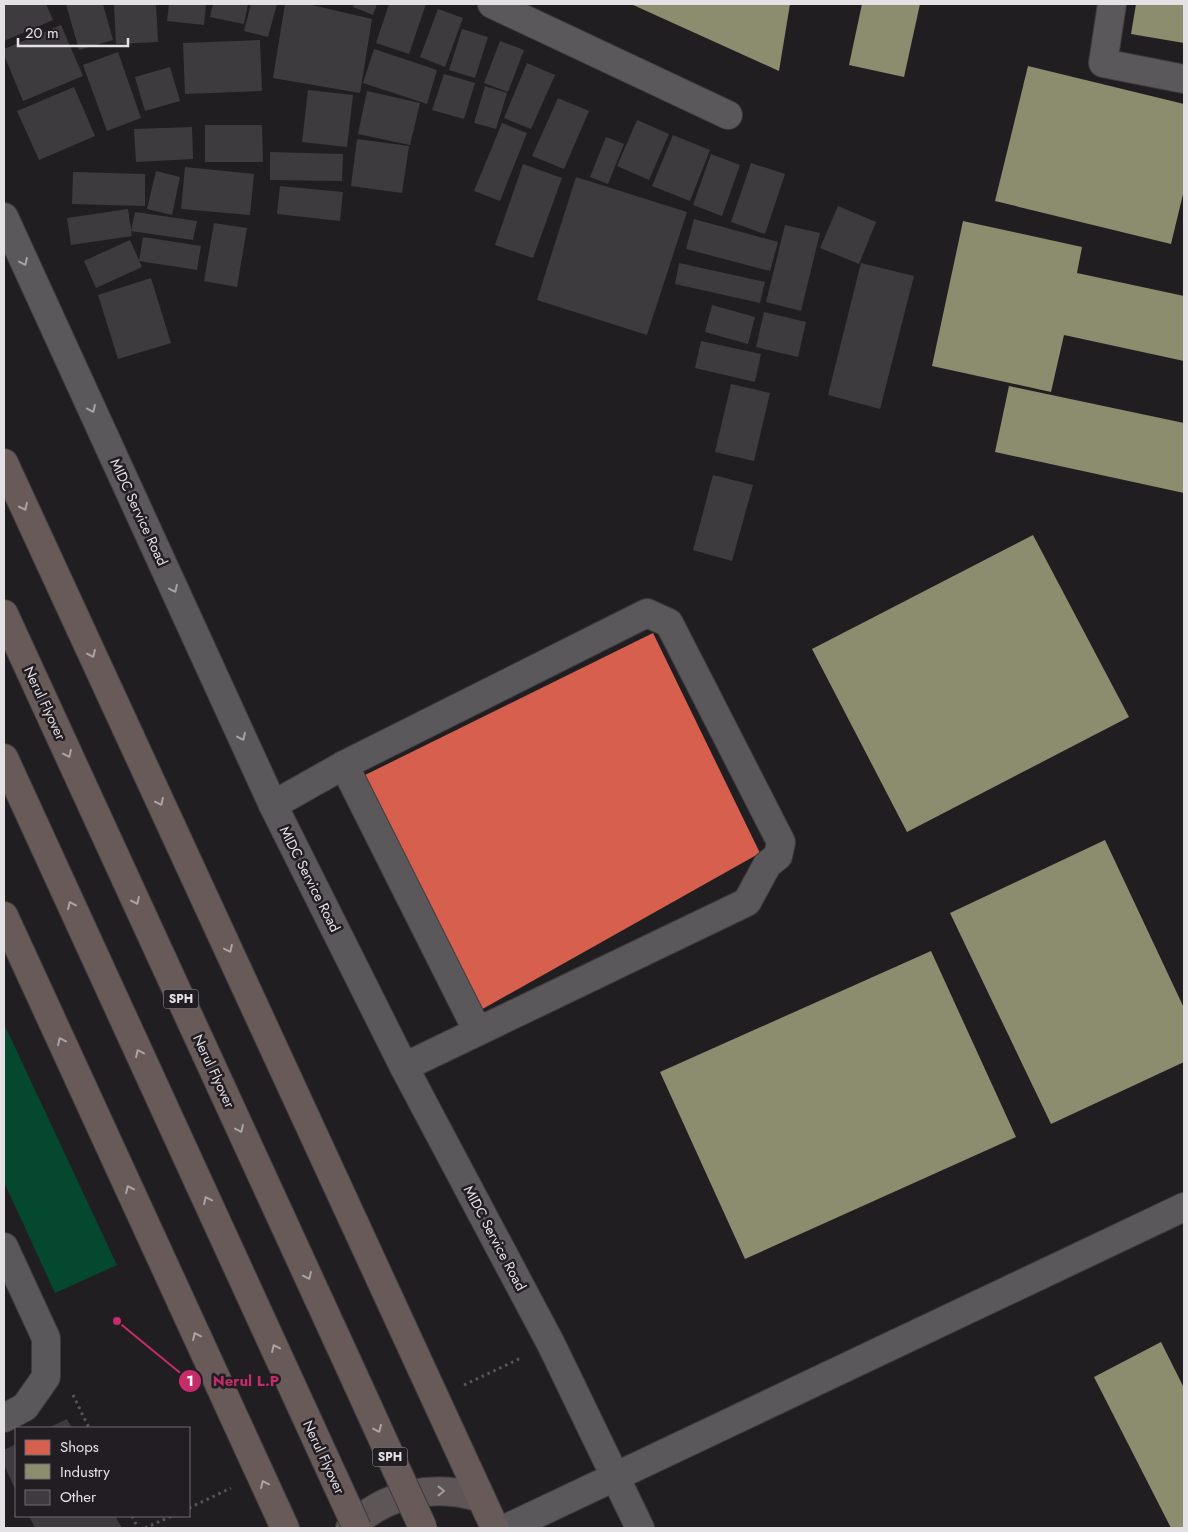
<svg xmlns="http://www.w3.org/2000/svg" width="1188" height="1532" viewBox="0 0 1188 1532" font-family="Jost,sans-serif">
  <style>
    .green { fill: #04482f }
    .shops { fill: #d6604d }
    .industry { fill: #8c8c6e }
    .building { fill: #3e3b3e }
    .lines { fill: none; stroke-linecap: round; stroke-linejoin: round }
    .minor-casing { stroke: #3e3b3e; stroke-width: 30 }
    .major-casing { stroke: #3e3b3e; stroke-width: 30 }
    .highway-casing { stroke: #3e3b3e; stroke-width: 30 }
    .path { stroke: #585758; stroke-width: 3; stroke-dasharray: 2.5 4; stroke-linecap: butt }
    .minor { stroke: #5a585a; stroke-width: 28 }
    .major { stroke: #5e5556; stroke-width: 28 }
    .highway { stroke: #675a58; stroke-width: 28 }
    .highway-bridge-casing { stroke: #3e3b3e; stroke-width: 30; stroke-linecap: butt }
    .highway-bridge { stroke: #675a58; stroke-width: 28 }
    .oneway { stroke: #a6a3a6 }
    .oneway2 { stroke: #aca4a5 }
    .oneway3 { stroke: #a19b9d }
    .labels { text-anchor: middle; stroke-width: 5; stroke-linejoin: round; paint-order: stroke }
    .shield { fill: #221d22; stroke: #aaa6aa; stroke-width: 1 }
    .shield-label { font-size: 12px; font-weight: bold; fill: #e4e1e4 }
    .street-label { font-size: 14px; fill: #e4e1e4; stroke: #221d22 }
    .leader { fill: none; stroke: #c52c69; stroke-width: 2 }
    .callout-dot { fill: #c52c69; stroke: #221d22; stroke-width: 2 }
    .mark-label { font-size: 15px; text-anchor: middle; font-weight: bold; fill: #fff }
    .callout-label { font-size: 15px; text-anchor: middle; font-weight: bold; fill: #c52c69; stroke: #221d22; stroke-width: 5; stroke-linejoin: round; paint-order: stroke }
  </style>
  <rect width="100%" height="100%" fill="#211e21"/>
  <path class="green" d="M 4,1024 L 117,1265 L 55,1293 L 4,1182 Z"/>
  <path class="shops" d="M 653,633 L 760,853 L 479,1011 L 361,777 Z"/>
  <g class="industry">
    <path d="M 631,4 L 790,4 L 779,71 Z"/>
    <path d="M 862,4 L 920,4 L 904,77 L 849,65 Z"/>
    <path d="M 1136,4 L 1184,4 L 1184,43 L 1131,34 Z"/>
    <path d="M 1028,66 L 1184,104 L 1184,190 L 1171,244 L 995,201 Z"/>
    <path d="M 963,221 L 1082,247 L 1077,273 L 1184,296 L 1184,361 L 1064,335 L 1051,392 L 932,366 Z"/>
    <path d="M 1009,386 L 1184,423 L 1184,493 L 995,452 Z"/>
    <path d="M 1033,535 L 1129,717 L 907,832 L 812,649 Z"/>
    <path d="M 1105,840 L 1184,1008 L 1184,1062 L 1051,1124 L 950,913 Z"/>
    <path d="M 931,951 L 1016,1137 L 745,1259 L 660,1072 Z"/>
    <path d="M 1161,1342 L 1184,1388 L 1184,1528 L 1171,1528 L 1094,1377 Z"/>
  </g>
  <g class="building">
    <path d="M 4,4 L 46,4 L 53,20 L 4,41 Z"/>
    <path d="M 66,4 L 103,4 L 113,40 L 79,50 Z"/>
    <path d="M 114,4 L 156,4 L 158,42 L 116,44 Z"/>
    <path d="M 169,4 L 206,4 L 204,25 L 167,21 Z"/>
    <path d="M 213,4 L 248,4 L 244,24 L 210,17 Z"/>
    <path d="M 251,4 L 277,4 L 268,37 L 244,31 Z"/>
    <path d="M 285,4 L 308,4 L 372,19 L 360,93 L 273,78 Z"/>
    <path d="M 354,4 L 377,4 L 373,15 L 353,7 Z"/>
    <path d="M 389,4 L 426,4 L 409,54 L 376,43 Z"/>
    <path d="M 438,9 L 463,18 L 445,67 L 420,57 Z"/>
    <path d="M 61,25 L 83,76 L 23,101 L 4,55 L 4,49 Z"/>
    <path d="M 462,29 L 488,37 L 475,78 L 449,70 Z"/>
    <path d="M 260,40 L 262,91 L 185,94 L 183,43 Z"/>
    <path d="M 500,41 L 524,50 L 508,92 L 484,83 Z"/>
    <path d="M 374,49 L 437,70 L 427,104 L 363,83 Z"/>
    <path d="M 118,52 L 141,118 L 107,131 L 83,65 Z"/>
    <path d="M 527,63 L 555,75 L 531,129 L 504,118 Z"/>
    <path d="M 170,67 L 180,101 L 145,111 L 135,77 Z"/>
    <path d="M 444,74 L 475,83 L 464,119 L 432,110 Z"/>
    <path d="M 485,86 L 507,93 L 496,129 L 474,123 Z"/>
    <path d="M 74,87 L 95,136 L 39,160 L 17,111 Z"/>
    <path d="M 308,90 L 353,95 L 347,147 L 302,142 Z"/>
    <path d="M 367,91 L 420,103 L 410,145 L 358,134 Z"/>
    <path d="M 558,98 L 589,111 L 564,169 L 532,156 Z"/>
    <path d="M 637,120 L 669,134 L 649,180 L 617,166 Z"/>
    <path d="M 502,123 L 527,133 L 500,201 L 474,191 Z"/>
    <path d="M 205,125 L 262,125 L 263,162 L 205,162 Z"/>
    <path d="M 192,127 L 193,159 L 136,162 L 134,129 Z"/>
    <path d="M 673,135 L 710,150 L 690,201 L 652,186 Z"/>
    <path d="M 606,137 L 624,144 L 608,184 L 590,177 Z"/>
    <path d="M 357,139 L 409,146 L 402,193 L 351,186 Z"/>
    <path d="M 270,152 L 343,154 L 342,181 L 270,180 Z"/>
    <path d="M 711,154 L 740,165 L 722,216 L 693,205 Z"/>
    <path d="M 751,163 L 785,174 L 765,234 L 731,222 Z"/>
    <path d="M 523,164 L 562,178 L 533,258 L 495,245 Z"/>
    <path d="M 185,167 L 254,174 L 250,215 L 181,209 Z"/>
    <path d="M 156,171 L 180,177 L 172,215 L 147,209 Z"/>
    <path d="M 73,172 L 145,174 L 145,206 L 72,204 Z"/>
    <path d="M 576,177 L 687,212 L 647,335 L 537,300 Z"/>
    <path d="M 280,186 L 343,192 L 340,221 L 277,214 Z"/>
    <path d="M 838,206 L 876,222 L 859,264 L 820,248 Z"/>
    <path d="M 128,209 L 132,236 L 71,245 L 67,218 Z"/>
    <path d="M 135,212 L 197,221 L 193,240 L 131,231 Z"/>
    <path d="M 694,219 L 778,242 L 770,271 L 686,249 Z"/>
    <path d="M 214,223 L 247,228 L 237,287 L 204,281 Z"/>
    <path d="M 785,225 L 820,233 L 801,311 L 766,302 Z"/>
    <path d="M 143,237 L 201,246 L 197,270 L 139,261 Z"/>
    <path d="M 130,240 L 142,267 L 96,288 L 84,261 Z"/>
    <path d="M 679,263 L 765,282 L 760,303 L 675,284 Z"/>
    <path d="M 861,263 L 914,276 L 880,409 L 828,395 Z"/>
    <path d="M 151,278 L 171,343 L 118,359 L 98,295 Z"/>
    <path d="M 712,305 L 755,317 L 748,344 L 705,332 Z"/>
    <path d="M 764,312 L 806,322 L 798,357 L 756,347 Z"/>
    <path d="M 701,341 L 761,354 L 755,382 L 695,368 Z"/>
    <path d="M 731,384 L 770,393 L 754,461 L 715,452 Z"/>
    <path d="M 713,475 L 753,485 L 732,561 L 693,550 Z"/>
    <path d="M 67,1419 L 72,1428 L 48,1428 Z"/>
    <path d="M 16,1444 L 16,1491 L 4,1465 L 4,1450 Z"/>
    <path d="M 29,1516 L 115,1516 L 122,1528 L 35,1528 Z"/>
  </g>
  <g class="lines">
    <g class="minor-casing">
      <g id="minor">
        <path d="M 492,4 L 728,115"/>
        <path d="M 1112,4 L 1103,63 L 1184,79"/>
        <path d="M 4,217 L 273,805 L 404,1067 L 551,1344 L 640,1528"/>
        <path d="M 344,765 L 477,1030"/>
        <path d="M 273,805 L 344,765 L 647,613 L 669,623 L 781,842 L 778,856 L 767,865 L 747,902 L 404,1067"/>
        <path d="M 4,1247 L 46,1338 L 46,1377 L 25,1407 L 4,1418"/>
        <path d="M 507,1528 L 1184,1207"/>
      </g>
    </g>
    <g class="major-casing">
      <path id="major" d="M 350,1528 C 386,1493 434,1483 481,1498"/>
    </g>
    <g class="highway-casing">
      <g id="highway">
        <path d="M 4,463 L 495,1528"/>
        <path d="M 4,614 L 358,1385"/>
        <path d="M 4,758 L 302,1408"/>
        <path d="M 4,916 L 285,1528"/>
      </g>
    </g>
    <g class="path">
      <path d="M 464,1385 L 521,1358"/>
      <path d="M 73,1395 L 89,1428"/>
      <path d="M 189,1508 L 231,1488"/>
      <path d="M 132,1516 L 138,1528"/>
      <path d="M 145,1528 L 172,1516"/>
    </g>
    <use href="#minor" class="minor"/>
    <use href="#major" class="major"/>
    <use href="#highway" class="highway"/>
    <g class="highway-bridge-casing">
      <g id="highway-bridge">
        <path d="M 358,1385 L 423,1528"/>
        <path d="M 302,1408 L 357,1528"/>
      </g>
    </g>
    <use href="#highway-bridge" class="highway-bridge"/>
  </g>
  <defs><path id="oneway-chevron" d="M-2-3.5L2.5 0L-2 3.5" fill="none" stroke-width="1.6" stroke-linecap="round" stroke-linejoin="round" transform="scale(1.25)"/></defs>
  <g class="oneway">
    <use href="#oneway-chevron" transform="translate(24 262) rotate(65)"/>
    <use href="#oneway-chevron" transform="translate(92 409) rotate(65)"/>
    <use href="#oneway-chevron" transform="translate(174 589) rotate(65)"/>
    <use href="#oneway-chevron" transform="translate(242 737) rotate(65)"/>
  </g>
  <g class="oneway2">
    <use href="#oneway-chevron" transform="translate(24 507) rotate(65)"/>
    <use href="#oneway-chevron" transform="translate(92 654) rotate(65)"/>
    <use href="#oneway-chevron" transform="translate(68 754) rotate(65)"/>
    <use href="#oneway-chevron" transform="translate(160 802) rotate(65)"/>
    <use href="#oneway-chevron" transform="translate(136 901) rotate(65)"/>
    <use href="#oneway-chevron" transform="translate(71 905) rotate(-115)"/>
    <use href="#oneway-chevron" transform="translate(229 949) rotate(65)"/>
    <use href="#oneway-chevron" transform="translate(61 1041) rotate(-115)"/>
    <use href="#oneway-chevron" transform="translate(139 1053) rotate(-115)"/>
    <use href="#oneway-chevron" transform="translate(240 1129) rotate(65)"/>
    <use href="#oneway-chevron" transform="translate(129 1189) rotate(-115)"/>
    <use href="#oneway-chevron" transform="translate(207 1200) rotate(-115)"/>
    <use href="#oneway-chevron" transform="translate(308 1276) rotate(65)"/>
    <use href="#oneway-chevron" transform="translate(196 1336) rotate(-115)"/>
    <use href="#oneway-chevron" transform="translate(275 1348) rotate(-115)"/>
    <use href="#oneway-chevron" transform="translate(378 1429) rotate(65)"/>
    <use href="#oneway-chevron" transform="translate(264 1484) rotate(-115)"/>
  </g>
  <use class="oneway3" href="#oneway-chevron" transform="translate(441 1491)"/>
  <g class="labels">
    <g class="shield">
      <rect x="163.5" y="989.5" width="35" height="19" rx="4"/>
      <rect x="372.5" y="1447.5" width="35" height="19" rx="4"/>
    </g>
    <g class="shield-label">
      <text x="181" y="1003">SPH</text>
      <text x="390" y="1461">SPH</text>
    </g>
    <g class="street-label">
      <text transform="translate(139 512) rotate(65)" y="5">MIDC Service Road</text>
      <text transform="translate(45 703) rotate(65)" y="5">Nerul Flyover</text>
      <text transform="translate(310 879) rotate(63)" y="5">MIDC Service Road</text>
      <text transform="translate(214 1071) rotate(65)" y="5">Nerul Flyover</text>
      <text transform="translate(495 1238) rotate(62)" y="5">MIDC Service Road</text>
      <text transform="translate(324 1457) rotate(65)" y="5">Nerul Flyover</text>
    </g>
  </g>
  <path class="leader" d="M117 1321L190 1381"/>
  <g class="callout-dot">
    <circle cx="117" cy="1321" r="5"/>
    <circle cx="190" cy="1381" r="12"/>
  </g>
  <g class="mark-label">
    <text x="190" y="1386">1</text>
  </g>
  <g class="callout-label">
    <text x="246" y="1386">Nerul L.P</text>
  </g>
  <rect width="1188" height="1532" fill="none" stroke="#e4e1e4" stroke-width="10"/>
  <rect x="15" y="1427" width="175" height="90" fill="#221d22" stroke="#706b70"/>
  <rect x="25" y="1440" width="25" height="15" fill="#d6604d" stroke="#706b70"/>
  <text x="60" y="1452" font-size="15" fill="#e4e1e4">Shops</text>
  <rect x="25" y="1464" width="25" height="15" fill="#8c8c6e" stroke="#706b70"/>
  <text x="60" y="1477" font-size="15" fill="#e4e1e4">Industry</text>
  <rect x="25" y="1490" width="25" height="15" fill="#3e3b3e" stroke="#706b70"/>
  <text x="60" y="1502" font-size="15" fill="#e4e1e4">Other</text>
  <path d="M18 38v8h110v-8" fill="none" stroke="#e4e1e4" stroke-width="2.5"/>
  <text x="25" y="38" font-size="15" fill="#e4e1e4" stroke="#221d22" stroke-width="4" paint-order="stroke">20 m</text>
</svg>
